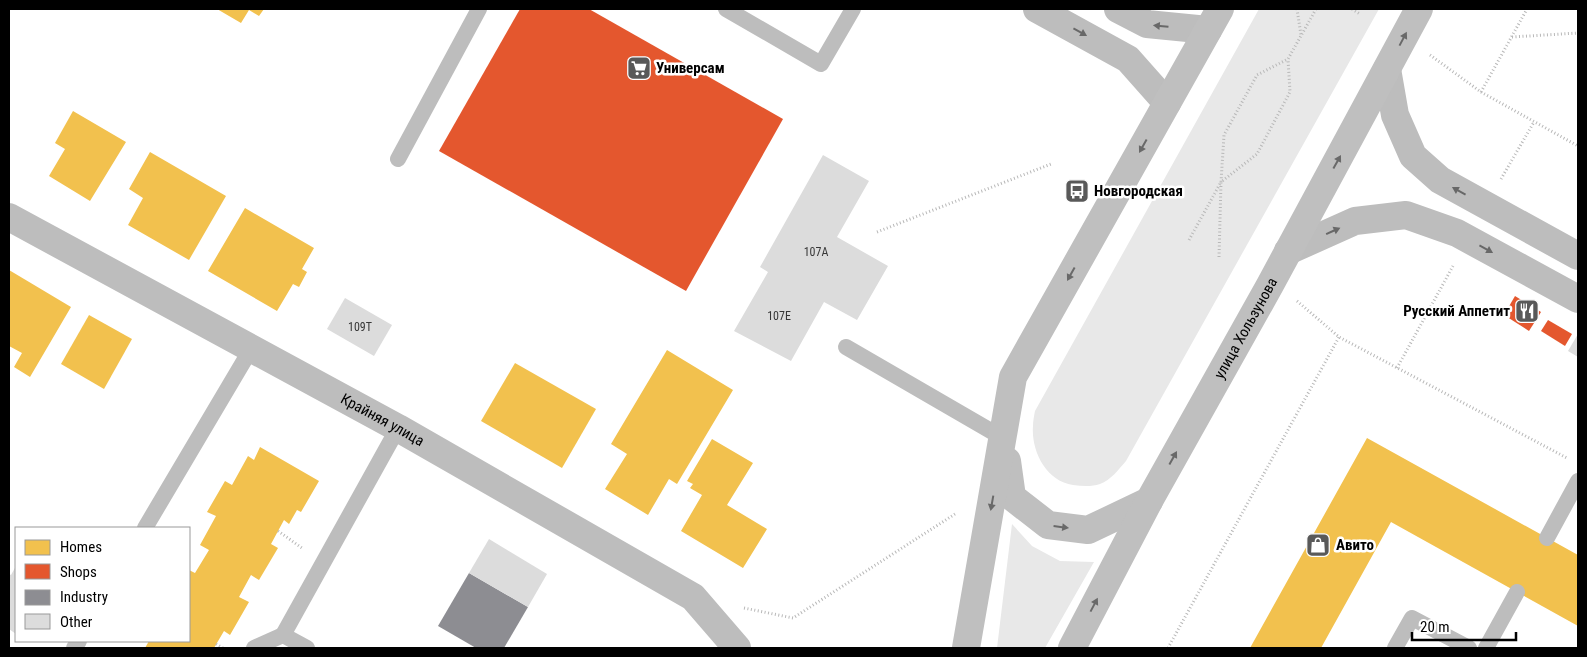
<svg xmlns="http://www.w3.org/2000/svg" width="1587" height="657" viewBox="0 0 1587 657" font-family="'Roboto Condensed',sans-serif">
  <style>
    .green { fill: #e8e8e8 }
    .homes { fill: #f2c14e }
    .shops { fill: #e4572e }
    .industry { fill: #8d8d92 }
    .building { fill: #dcdcdc }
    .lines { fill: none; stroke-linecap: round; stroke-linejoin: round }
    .path { stroke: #b8b8b8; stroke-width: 3; stroke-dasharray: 1 2.5; stroke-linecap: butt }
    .service { stroke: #bdbdbd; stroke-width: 16 }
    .minor { stroke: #bdbdbd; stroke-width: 28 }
    .tertiary { stroke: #bdbdbd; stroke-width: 28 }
    .secondary { stroke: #bfbfbf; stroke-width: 28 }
    .oneway { fill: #686868 }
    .oneway2 { fill: #696969 }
    .labels { text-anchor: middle; stroke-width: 5; stroke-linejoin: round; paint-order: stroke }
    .number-label { font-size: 12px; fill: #373737 }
    .poi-label { font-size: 15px; font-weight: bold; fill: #000; stroke: #fff; text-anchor: start }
    .street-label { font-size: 15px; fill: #000; stroke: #fff }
  </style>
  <rect width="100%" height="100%" fill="#fff"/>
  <g class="green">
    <path d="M 1259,9 L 1379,9 L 1126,461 C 1118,470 1111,480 1100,484 C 1091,487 1082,486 1073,485 C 1046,481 1031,451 1033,426 C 1033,421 1034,416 1035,411 Z"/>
    <path d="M 1012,524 L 1032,546 L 1060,561 L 1094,562 L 1045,648 L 997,648 Z"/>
  </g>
  <g class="homes">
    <path d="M 217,9 L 264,9 L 259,16 L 249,10 L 241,23 Z"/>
    <path d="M 73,111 L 126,142 L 90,201 L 49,176 L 65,149 L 55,143 Z"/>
    <path d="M 150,152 L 226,196 L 189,260 L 128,225 L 143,198 L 129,189 Z"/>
    <path d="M 245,208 L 314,248 L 302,269 L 307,272 L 299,287 L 293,284 L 277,311 L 208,271 Z"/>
    <path d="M 9,270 L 71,307 L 30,377 L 14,367 L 22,353 L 9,346 Z"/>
    <path d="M 89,315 L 132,339 L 104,389 L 61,364 Z"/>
    <path d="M 667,350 L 733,390 L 677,484 L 669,479 L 648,515 L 605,489 L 627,454 L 611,444 Z"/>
    <path d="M 515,363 L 596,409 L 562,468 L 481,421 Z"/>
    <path d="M 1367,438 L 1578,555 L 1578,626 L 1391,522 L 1321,648 L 1250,648 Z"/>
    <path d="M 712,439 L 753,463 L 727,505 L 767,529 L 743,568 L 681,531 L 702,495 L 690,488 L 693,484 L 687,481 Z"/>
    <path d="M 260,447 L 319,481 L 301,512 L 297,510 L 289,524 L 284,520 L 271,544 L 278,548 L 259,580 L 251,575 L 239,597 L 249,602 L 230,635 L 224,631 L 214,648 L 145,648 L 149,641 L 189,641 L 189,570 L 195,573 L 209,550 L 200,545 L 216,516 L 207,512 L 225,481 L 232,485 L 248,456 L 254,460 Z"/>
  </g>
  <g class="shops">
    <path d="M 520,9 L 589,9 L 783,119 L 686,291 L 439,151 Z"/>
    <path d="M 1515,296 L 1541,312 L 1529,331 L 1504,315 Z"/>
    <path d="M 1548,320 L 1572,334 L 1565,346 L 1541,331 Z"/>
  </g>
  <path class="industry" d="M 469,573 L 528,607 L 504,648 L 476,648 L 438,626 Z"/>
  <g class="building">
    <path d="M 823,155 L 869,181 L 837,237 L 888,266 L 857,320 L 824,302 L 791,361 L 734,331 L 768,272 L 760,267 Z"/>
    <path d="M 345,298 L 392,325 L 374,356 L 327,329 Z"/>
    <path d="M 1578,334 L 1578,357 L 1568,351 Z"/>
    <path d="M 489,539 L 547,574 L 528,607 L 469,573 Z"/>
    <path d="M 16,566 L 16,634 L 9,629 L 9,574 L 11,575 Z"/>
  </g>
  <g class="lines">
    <g class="path">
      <path d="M 1297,9 L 1301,35"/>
      <path d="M 1352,9 L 1360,14"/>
      <path d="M 1512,37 L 1578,33"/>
      <path d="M 1430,55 L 1481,92 L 1578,146"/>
      <path d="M 1481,92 L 1527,9"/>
      <path d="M 1501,179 L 1534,122"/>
      <path d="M 877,232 L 1051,164"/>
      <path d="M 1189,240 L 1221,182 L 1224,135 L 1257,75 L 1288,59 L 1316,9"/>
      <path d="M 1219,257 L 1221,182 L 1257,154 L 1290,92 L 1288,59"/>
      <path d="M 1297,301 L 1339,337 L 1567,458"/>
      <path d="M 1397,368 L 1453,266"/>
      <path d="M 278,531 L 302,548"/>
      <path d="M 744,608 L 793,618 L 955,514"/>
      <path d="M 216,644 L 223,648"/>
      <path d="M 1168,648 L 1339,337"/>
    </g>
    <g class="service">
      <path d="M 726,9 L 821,64 L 853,9"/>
      <path d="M 398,159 L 479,9"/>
      <path d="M 846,347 L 1003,438"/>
      <path d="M 145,528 L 251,349"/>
      <path d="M 1547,538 L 1578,481"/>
      <path d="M 74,648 L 79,641"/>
      <path d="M 254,648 L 283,635"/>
      <path d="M 307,648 L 283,635 L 398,428"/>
      <path d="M 1395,648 L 1412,618 L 1469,648"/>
      <path d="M 1486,648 L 1517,592"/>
    </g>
    <path class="minor" id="s1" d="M 9,217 L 398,428 L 693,597 L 737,648"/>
    <g class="tertiary">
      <path d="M 1037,9 L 1128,59 L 1167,103"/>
      <path d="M 1118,9 L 1147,24 L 1208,30"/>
      <path d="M 1387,69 L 1395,115 L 1413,156 L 1440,180 L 1578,256"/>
      <path d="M 1288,251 L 1355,221 L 1406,215 L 1457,233 L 1578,299"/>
    </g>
    <g class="secondary">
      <path d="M 1007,461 L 1012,497 L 1048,525 L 1088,530 L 1149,501"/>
      <path d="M 966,648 L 1013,377 L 1220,9"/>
      <path id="s2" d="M 1072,648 L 1149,501 L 1270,285 L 1419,9"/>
    </g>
  </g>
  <defs><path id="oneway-solid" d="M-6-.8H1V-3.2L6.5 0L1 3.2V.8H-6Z" transform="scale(1.25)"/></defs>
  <g class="oneway">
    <use href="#oneway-solid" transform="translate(1161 26) rotate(-175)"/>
    <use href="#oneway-solid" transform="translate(1080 32) rotate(29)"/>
    <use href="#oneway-solid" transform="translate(1459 191) rotate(-151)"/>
    <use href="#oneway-solid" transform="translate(1333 231) rotate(-24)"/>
    <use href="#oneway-solid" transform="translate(1486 249) rotate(29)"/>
  </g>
  <g class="oneway2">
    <use href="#oneway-solid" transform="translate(1403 39) rotate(-62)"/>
    <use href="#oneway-solid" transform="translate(1143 146) rotate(119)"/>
    <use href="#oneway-solid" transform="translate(1337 162) rotate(-61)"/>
    <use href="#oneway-solid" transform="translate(1071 274) rotate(119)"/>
    <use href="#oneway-solid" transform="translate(1173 458) rotate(-61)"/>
    <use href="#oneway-solid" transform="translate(992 503) rotate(100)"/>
    <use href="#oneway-solid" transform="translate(1061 527) rotate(7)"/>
    <use href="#oneway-solid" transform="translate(1094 605) rotate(-62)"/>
  </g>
  <defs>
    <g id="supermarket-square" transform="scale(1.25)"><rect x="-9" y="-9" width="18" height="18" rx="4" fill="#595959" stroke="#fff"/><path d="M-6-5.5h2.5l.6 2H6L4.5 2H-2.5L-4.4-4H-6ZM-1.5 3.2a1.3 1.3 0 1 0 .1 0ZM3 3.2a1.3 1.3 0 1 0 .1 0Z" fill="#fff"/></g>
    <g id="bus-square" transform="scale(1.25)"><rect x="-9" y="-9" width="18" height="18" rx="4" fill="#595959" stroke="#fff"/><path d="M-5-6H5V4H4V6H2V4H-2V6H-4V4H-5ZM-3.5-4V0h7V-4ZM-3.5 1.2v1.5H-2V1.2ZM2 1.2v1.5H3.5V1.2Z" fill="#fff"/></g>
    <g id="restaurant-square" transform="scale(1.25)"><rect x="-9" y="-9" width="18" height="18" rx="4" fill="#595959" stroke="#fff"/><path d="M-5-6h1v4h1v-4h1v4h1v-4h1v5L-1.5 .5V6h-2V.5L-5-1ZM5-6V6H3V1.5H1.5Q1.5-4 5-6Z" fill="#fff"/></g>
    <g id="shop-square" transform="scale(1.25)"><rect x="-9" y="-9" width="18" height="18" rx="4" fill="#595959" stroke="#fff"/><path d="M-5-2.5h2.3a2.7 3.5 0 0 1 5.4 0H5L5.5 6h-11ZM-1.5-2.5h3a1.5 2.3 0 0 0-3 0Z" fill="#fff"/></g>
  </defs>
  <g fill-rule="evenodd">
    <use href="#supermarket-square" x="639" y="68"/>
    <use href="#bus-square" x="1077" y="191"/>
    <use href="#restaurant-square" x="1527" y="311"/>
    <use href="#shop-square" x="1318" y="545"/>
  </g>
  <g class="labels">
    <g class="number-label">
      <text x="816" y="256">107А</text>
      <text x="779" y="320">107Е</text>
      <text x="360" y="331">109Т</text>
    </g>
    <g class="poi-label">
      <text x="656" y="73">Универсам</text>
      <text x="1094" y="196">Новгородская</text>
      <text x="1510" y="316" text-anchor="end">Русский Аппетит</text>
      <text x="1336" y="550">Авито</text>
    </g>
    <g class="street-label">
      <text dy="5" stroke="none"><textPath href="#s2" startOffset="364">улица Хользунова</textPath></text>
      <text dy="5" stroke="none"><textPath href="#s1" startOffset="425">Крайняя улица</textPath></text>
    </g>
  </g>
  <rect width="1587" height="657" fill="none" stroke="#000000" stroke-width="20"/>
  <rect x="15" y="527" width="175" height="115" fill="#ffffff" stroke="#999999"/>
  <rect x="25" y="540" width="25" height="15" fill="#f2c14e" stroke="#999999"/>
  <text x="60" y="552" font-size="15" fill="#000000">Homes</text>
  <rect x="25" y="564" width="25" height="15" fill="#e4572e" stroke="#999999"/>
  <text x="60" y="577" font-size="15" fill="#000000">Shops</text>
  <rect x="25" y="590" width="25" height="15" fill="#8d8d92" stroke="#999999"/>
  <text x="60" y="602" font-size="15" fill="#000000">Industry</text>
  <rect x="25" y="614" width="25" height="15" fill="#dcdcdc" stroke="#999999"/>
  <text x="60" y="627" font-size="15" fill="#000000">Other</text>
  <path d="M1412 632v8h104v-8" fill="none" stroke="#000000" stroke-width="2.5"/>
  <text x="1420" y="632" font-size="15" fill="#000000" stroke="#ffffff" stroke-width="4" paint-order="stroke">20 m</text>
</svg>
